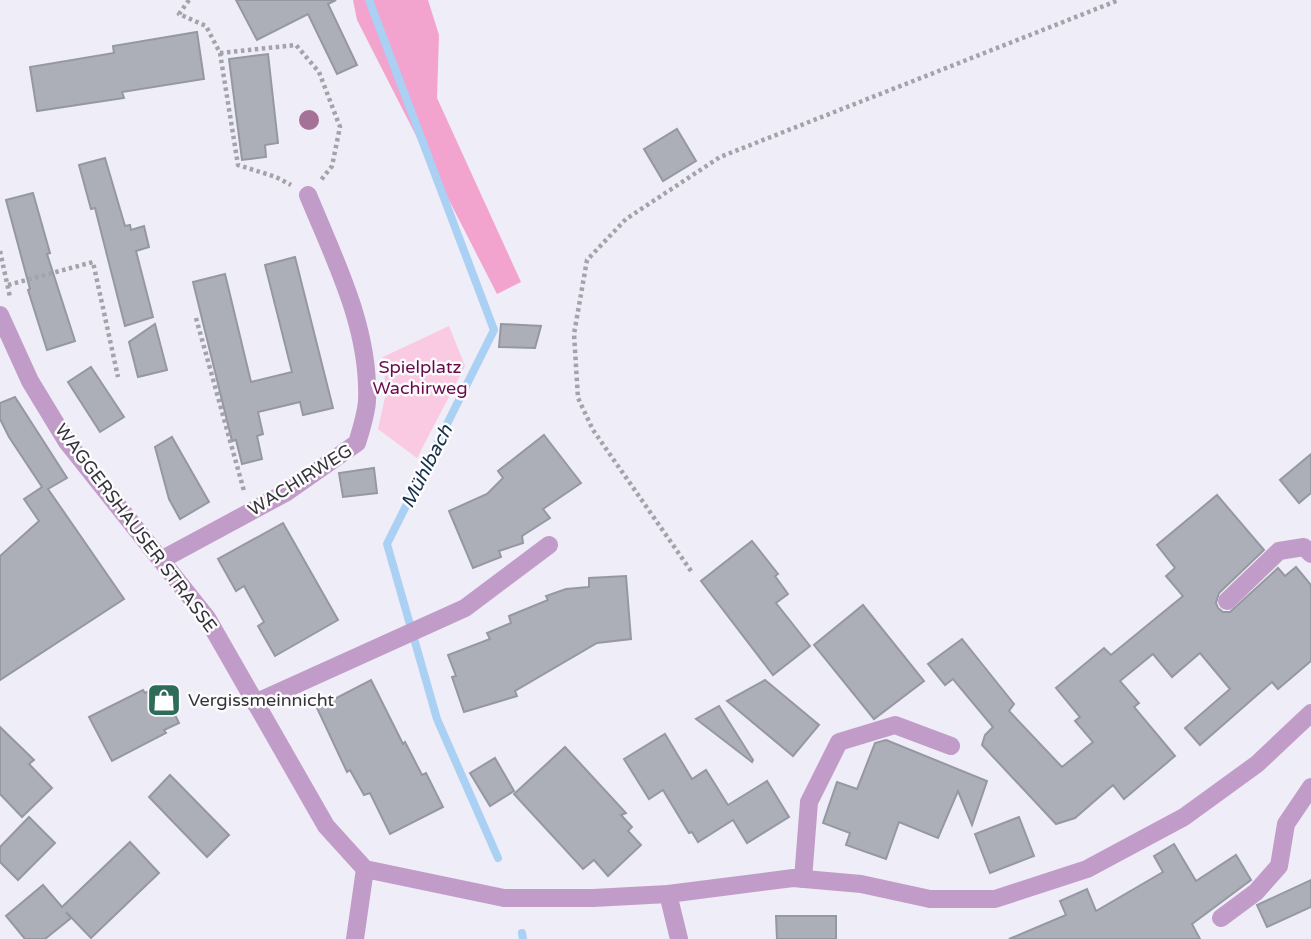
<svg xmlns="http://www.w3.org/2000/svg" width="1311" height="939" viewBox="0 0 1311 939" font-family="'Varela Round',sans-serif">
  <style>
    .green { fill: #facae2 }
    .forest { fill: #f2a4ce }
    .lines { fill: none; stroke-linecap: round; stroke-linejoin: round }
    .stream { stroke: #aad0f3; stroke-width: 8 }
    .building { fill: #acafb8; stroke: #9598a2; stroke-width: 2 }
    .path { stroke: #a4a2aa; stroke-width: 4.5; stroke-dasharray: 3.5 3.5; stroke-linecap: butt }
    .minor { stroke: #c29cc8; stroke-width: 18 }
    .tree { fill: #a57197 }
    .labels { text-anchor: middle; stroke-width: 5; stroke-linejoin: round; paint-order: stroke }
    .park-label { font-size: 18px; fill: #680c49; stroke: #fcfbfd }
    .street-label { font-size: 18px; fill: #343337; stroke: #fcfbfd }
    .poi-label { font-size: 18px; fill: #343337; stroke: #fcfbfd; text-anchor: start }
    .water-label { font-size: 19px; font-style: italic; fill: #132f47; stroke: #fcfbfd }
  </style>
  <rect width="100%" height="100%" fill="#efedf7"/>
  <path class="green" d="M 449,326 L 465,366 L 417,458 L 378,429 L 386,393 L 383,357 Z"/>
  <path class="forest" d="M 353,0 L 428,0 L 439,35 L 437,98 L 521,282 L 497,294 L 357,20 Z"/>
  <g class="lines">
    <g class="stream">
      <path d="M 369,0 L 494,330 L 387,544 L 437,719 L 498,858"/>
      <path d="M 522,933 L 523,939"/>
    </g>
  </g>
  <g class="building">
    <path d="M 236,0 L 336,0 L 328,4 L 357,65 L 337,74 L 308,14 L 257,40 Z"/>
    <path d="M 197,32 L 204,79 L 122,92 L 124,98 L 37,111 L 30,67 L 114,53 L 113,46 Z"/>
    <path d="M 268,54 L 278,143 L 265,145 L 266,157 L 242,160 L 229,59 Z"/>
    <path d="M 677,129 L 696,161 L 663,181 L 644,149 Z"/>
    <path d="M 105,158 L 125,226 L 130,225 L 131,230 L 144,226 L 149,247 L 136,251 L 153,317 L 125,326 L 95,208 L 91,209 L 79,165 Z"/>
    <path d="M 33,193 L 50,253 L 47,254 L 75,341 L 47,350 L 28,290 L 30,289 L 6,200 Z"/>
    <path d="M 295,257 L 333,408 L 303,415 L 300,402 L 258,412 L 263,434 L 257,436 L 262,459 L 242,464 L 236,440 L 232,441 L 193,282 L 225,274 L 251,382 L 292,372 L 265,265 Z"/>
    <path d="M 155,324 L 167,370 L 138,377 L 129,342 Z"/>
    <path d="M 501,324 L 541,326 L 535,348 L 499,347 Z"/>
    <path d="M 91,367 L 124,417 L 100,432 L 68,382 Z"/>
    <path d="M 15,397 L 67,478 L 48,489 L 124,599 L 0,680 L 0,556 L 39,521 L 24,499 L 42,487 L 9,437 L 0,419 L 0,403 Z"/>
    <path d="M 544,435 L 581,483 L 543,509 L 550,518 L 522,536 L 523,543 L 499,551 L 501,557 L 473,568 L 449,511 L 487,494 L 503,478 L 498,471 Z"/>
    <path d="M 172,437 L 209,502 L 180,519 L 169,499 L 155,447 Z"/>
    <path d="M 1311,454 L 1311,493 L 1299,503 L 1280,480 Z"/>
    <path d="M 374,468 L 377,493 L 343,497 L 339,473 Z"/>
    <path d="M 1217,495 L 1264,550 L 1219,593 L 1216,603 L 1218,608 L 1223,612 L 1230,612 L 1278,568 L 1285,576 L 1296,567 L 1311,585 L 1311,661 L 1278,689 L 1272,682 L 1200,745 L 1185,728 L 1230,689 L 1200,653 L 1172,677 L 1153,654 L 1120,681 L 1139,703 L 1134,707 L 1175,756 L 1124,799 L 1113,785 L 1075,818 L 1056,824 L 982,745 L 985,735 L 993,727 L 953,679 L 945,685 L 928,664 L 962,639 L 1014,704 L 1009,711 L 1062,767 L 1093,742 L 1075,721 L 1080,717 L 1056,688 L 1104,648 L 1111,655 L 1183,596 L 1166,576 L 1175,568 L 1157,545 Z"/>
    <path d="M 283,523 L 338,620 L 275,656 L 258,626 L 264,622 L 244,586 L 236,591 L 218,559 Z"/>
    <path d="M 752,541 L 778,574 L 775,576 L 788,594 L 776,603 L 810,646 L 773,675 L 701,581 Z"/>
    <path d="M 626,576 L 631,639 L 597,643 L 515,691 L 517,696 L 464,712 L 452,677 L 456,676 L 448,655 L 490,639 L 487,633 L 511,623 L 509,616 L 548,600 L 546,596 L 566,589 L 589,587 L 589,578 Z"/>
    <path d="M 863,605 L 924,681 L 874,719 L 814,645 Z"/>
    <path d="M 371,680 L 403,744 L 405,742 L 422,775 L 426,773 L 443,807 L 390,834 L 370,793 L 364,795 L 350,770 L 347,772 L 317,708 Z"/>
    <path d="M 765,680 L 819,725 L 793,756 L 727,701 Z"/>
    <path d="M 161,686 L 179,723 L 164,730 L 166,733 L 112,761 L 89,717 L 143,690 L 145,693 Z"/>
    <path d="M 719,706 L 753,760 L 752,762 L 696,719 Z"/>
    <path d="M 0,727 L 34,760 L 29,764 L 52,788 L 22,817 L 0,794 Z"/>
    <path d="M 665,734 L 692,779 L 706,770 L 728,805 L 767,781 L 789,817 L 747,843 L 733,820 L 698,842 L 692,832 L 689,833 L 663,790 L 649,799 L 624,759 Z"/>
    <path d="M 886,740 L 987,781 L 972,825 L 958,791 L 938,838 L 899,822 L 886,859 L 846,845 L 850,833 L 823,823 L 837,782 L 857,789 L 875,743 Z"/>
    <path d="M 565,747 L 626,813 L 621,815 L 632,827 L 628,831 L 641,845 L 608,876 L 594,860 L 583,869 L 514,794 Z"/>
    <path d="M 495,758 L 514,791 L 490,806 L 470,773 Z"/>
    <path d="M 170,775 L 229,835 L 207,857 L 149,797 Z"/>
    <path d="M 29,817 L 55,843 L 18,880 L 0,862 L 0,847 Z"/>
    <path d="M 1019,817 L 1034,856 L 990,873 L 975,834 Z"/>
    <path d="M 130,842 L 159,873 L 91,938 L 66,912 L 71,918 L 45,939 L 25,939 L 6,916 L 43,885 L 62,907 Z"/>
    <path d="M 1174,844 L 1196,881 L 1236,855 L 1251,880 L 1192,924 L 1200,939 L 1009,939 L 1066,915 L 1060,901 L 1087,889 L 1096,911 L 1163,872 L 1154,856 Z"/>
    <path d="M 1311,880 L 1311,907 L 1267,927 L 1257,905 Z"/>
    <path d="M 776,916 L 836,916 L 836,939 L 777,939 Z"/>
  </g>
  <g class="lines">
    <g class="path">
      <path d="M 189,0 L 179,14 L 206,26 L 220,53 L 238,165 L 276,177 L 291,185"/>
      <path d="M 220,53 L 296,45 L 319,72 L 340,127 L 332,166 L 321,180"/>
      <path d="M 0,251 L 10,297"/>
      <path d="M 8,285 L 93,262 L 118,377"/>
      <path d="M 196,318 L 244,491"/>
      <path d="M 691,571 L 593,430 L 578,398 L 574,334 L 587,260 L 626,219 L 720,157 L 1119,0"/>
    </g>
    <g class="minor">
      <path d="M 0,315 L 30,381 L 67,442 L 207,618 L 326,826 L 365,869 L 504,898 L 593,898 L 668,894 L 793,878 L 861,884 L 930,899 L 995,899 L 1087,869 L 1184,817 L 1257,764 L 1311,713"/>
      <path d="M 161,560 L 287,492 L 357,443 C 361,430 366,415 367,401 C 370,328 335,261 308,195"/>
      <path d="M 1227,601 L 1279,551 L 1304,547 L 1311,554"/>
      <path d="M 255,703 L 465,608 L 549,545"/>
      <path d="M 803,879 L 809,802 L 839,742 L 895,725 L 951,746"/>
      <path d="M 668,894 L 679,939"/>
      <path d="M 1221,918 L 1256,892 L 1279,866 L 1286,824 L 1311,787"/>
      <path d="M 355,939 L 365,869"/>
    </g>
  </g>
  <circle class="tree" cx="309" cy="120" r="10"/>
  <defs>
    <g id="shop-square" transform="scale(1.75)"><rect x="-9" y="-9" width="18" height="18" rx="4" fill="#2e6c59" stroke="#fcfbfd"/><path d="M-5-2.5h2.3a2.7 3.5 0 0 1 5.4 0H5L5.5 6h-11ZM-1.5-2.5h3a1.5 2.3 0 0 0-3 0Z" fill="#fff"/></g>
  </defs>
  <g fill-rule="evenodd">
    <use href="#shop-square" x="164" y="700"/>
  </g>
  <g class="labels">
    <g class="park-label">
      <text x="420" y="373">Spielplatz<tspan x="420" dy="21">Wachirweg</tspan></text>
    </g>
    <g class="street-label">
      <text transform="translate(300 480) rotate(-32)" y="6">WACHIRWEG</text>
      <text transform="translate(136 528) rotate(53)" y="6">WAGGERSHAUSER STRASSE</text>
    </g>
    <g class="poi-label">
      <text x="188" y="706">Vergissmeinnicht</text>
    </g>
    <g class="water-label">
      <text transform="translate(426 466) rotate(-63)" y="7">Mühlbach</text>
    </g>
  </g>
</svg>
